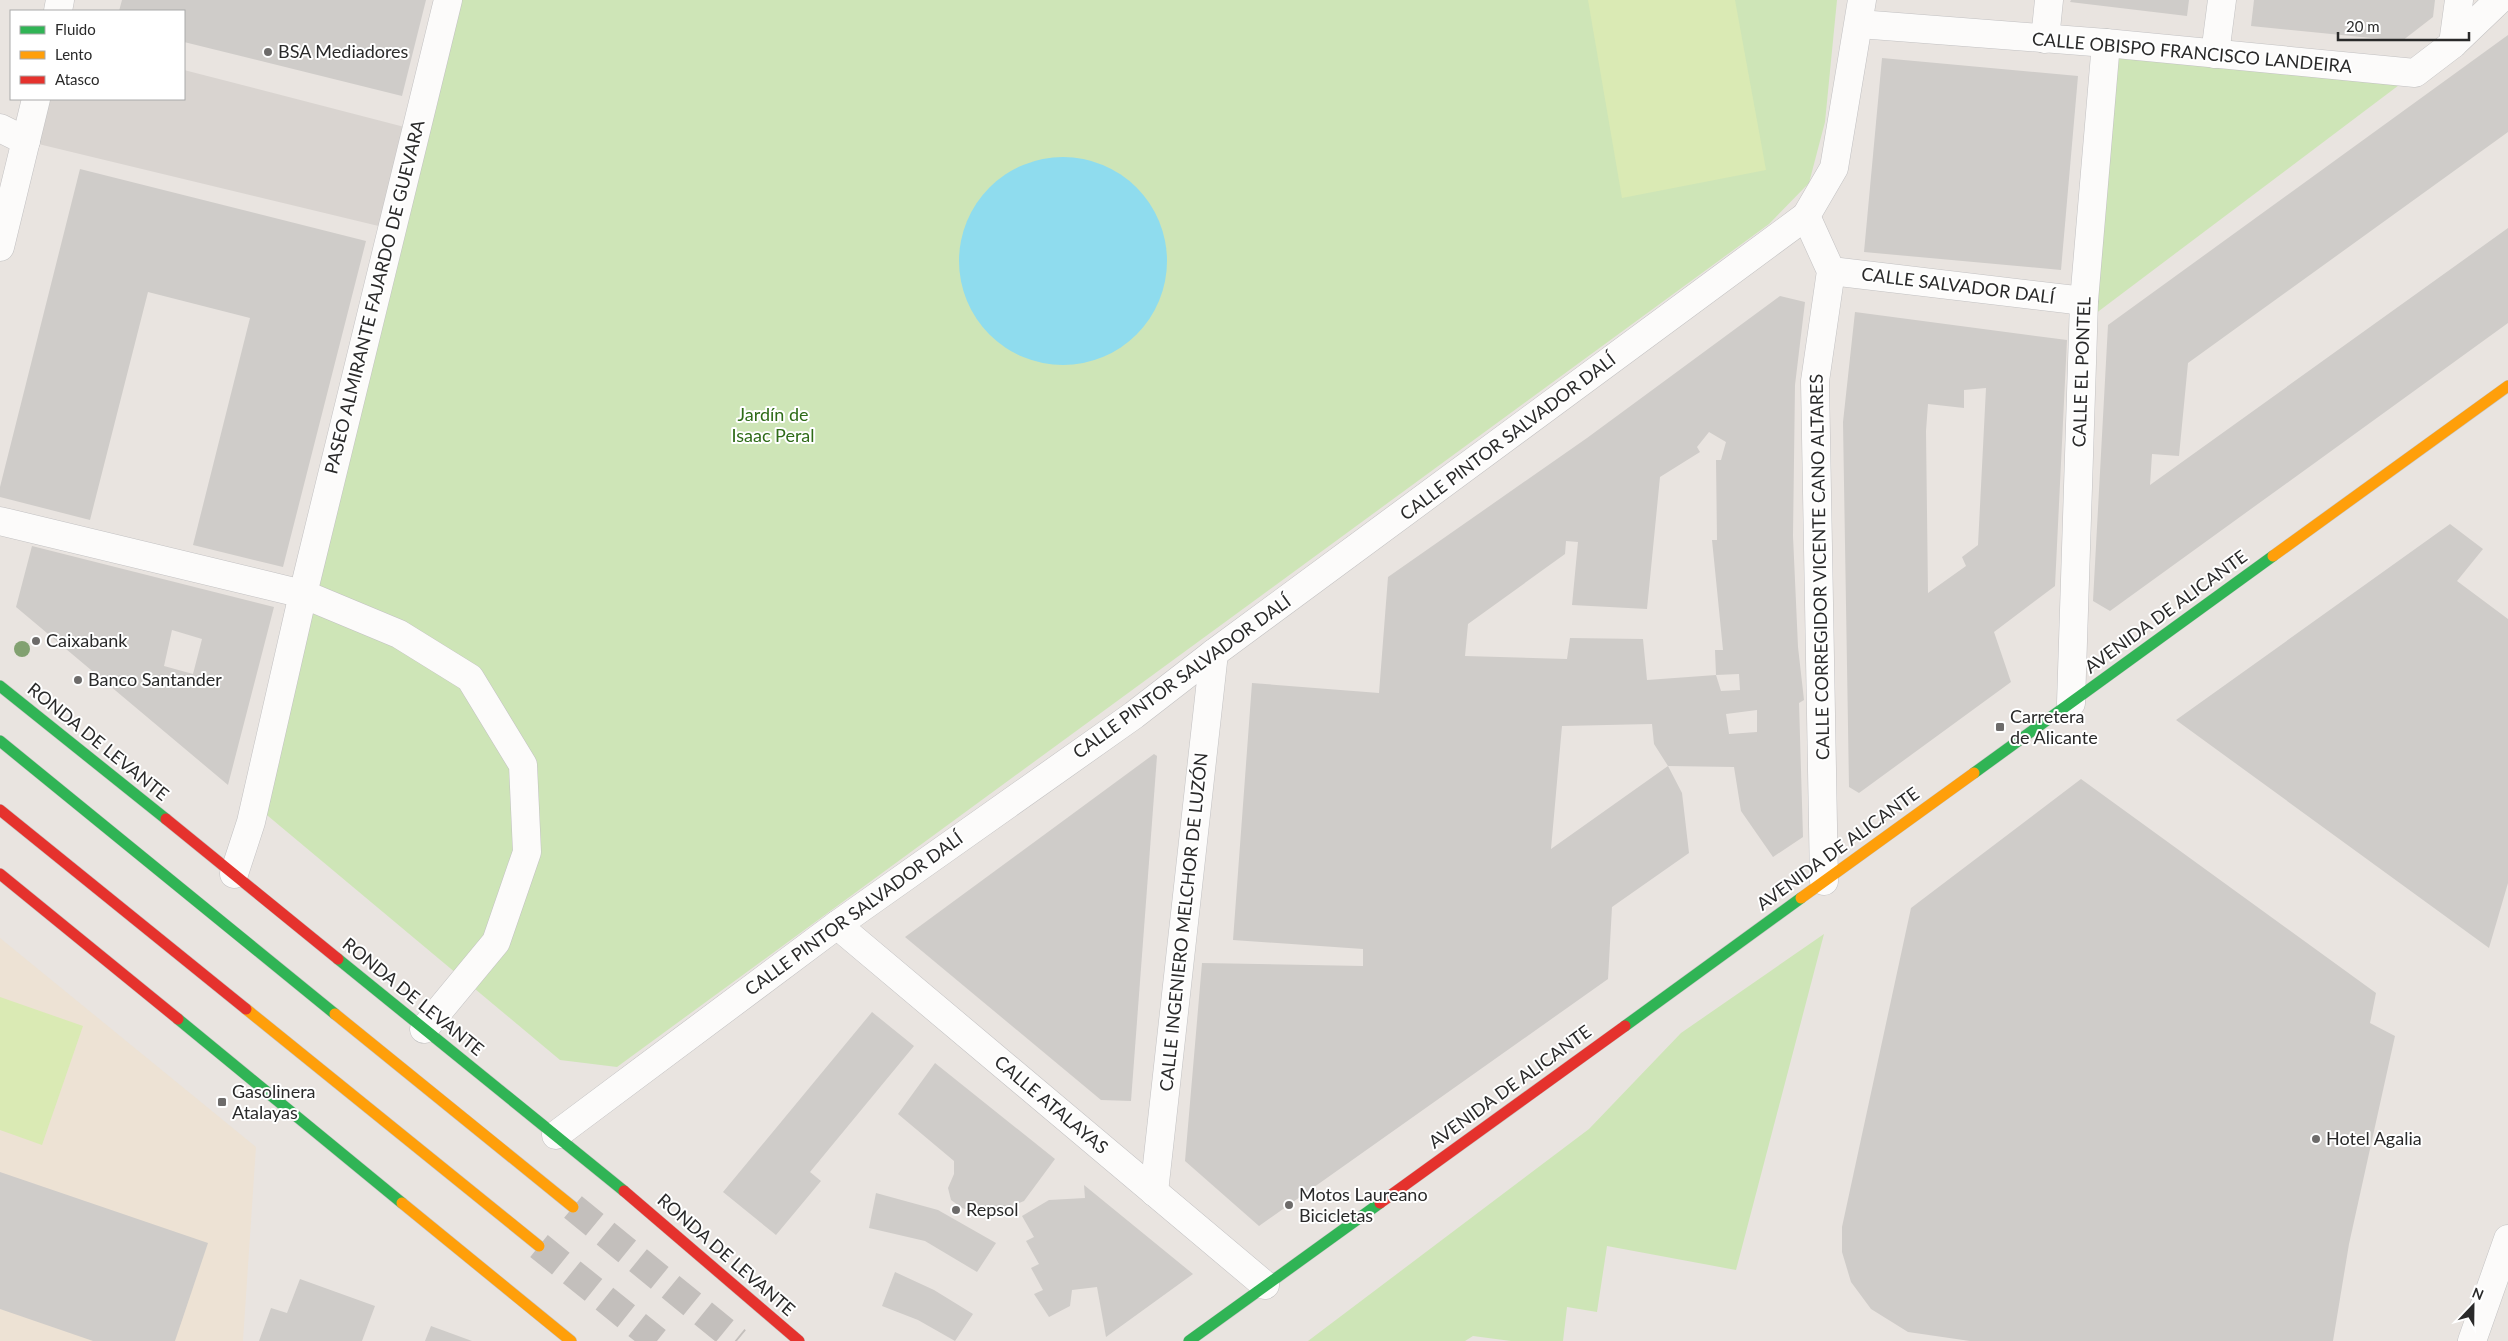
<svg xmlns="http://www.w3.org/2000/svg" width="2508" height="1341" viewBox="0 0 2508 1341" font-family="Lato,sans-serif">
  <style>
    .education { fill: #ede2d4 }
    .green { fill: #cee5b7 }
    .pitch { fill: #daeab4 }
    .plaza { fill: #d9d4d0 }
    .water { fill: #8fdcee }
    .building { fill: #cfccc9; fill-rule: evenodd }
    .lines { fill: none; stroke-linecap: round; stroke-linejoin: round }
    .primary-tunnel { stroke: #c3bfbc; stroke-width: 28; stroke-dasharray: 28 14; stroke-linecap: butt }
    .street-casing { stroke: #c2c1c2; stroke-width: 29 }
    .fast-casing { stroke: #c4c3c1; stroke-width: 12 }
    .slow-casing { stroke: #c4c3c1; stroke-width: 12 }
    .jam-casing { stroke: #c4c3c1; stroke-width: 12 }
    .street { stroke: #fcfbfa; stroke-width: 28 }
    .fast { stroke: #30b455; stroke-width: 11 }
    .slow { stroke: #ff9f0a; stroke-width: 11 }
    .jam { stroke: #e5322d; stroke-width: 11 }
    .tree { fill: #82a171 }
    .poi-dot { fill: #6d6b6a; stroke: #fff; stroke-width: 2 }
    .labels { text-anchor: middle; stroke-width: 4; stroke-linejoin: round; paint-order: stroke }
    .poi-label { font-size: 18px; fill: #2a2a2a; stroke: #fff; text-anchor: start }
    .street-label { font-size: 18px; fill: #2a2a2a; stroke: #fff }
    .park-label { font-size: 18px; fill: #2e6b17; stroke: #fff }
  </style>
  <rect width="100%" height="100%" fill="#e9e4e0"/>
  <path class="education" d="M 0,938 L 256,1147 L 243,1341 L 0,1341 Z"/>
  <g class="green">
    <path d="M 437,0 L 1837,0 L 1825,122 L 1809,183 L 1769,224 L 617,1067 L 560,1060 L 244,796 Z"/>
    <path d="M 2106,43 L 2415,73 L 2083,323 Z"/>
    <path d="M 1824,934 L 1736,1270 L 1607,1246 L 1597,1312 L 1567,1307 L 1563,1341 L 1511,1341 L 1473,1336 L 1465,1341 L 1308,1341 L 1589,1129 L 1681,1033 Z"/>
  </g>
  <g class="pitch">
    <path d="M 1588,0 L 1735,0 L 1766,170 L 1622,198 Z"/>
    <path d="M 0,997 L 83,1026 L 42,1145 L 0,1130 Z"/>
  </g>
  <path class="plaza" d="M 184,70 L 416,130 L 391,229 L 26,141 L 36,99 L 184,99 Z"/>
  <circle class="water" cx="1063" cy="261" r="104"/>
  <g class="building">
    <path d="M 122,0 L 426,0 L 402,96 L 184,42 L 184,11 L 119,11 Z"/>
    <path d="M 2071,0 L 2189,0 L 2187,16 L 2070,2 Z"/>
    <path d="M 2254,0 L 2435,0 L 2433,17 L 2402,41 L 2251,26 Z"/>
    <path d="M 2508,35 L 2508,132 L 2188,363 L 2179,456 L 2152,454 L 2150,485 L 2508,228 L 2508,323 L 2110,611 L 2093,601 L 2108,325 Z"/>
    <path d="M 1882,58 L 2078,76 L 2061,270 L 1864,252 Z"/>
    <path d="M 80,169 L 366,241 L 283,567 L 193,545 L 250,318 L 148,292 L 90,520 L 0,497 L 0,487 Z"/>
    <path d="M 1780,296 L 1805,302 L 1795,385 L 1793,536 L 1798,647 L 1804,700 L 1799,703 L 1803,837 L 1773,857 L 1741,811 L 1734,767 L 1668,766 L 1654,744 L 1652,724 L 1562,726 L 1551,849 L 1668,766 L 1682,793 L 1689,853 L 1612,907 L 1608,979 L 1259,1226 L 1185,1161 L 1202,963 L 1363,966 L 1363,949 L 1233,940 L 1252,683 L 1379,693 L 1388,577 L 1587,438 ZM 1709,432 L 1726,442 L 1721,460 L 1716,460 L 1717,540 L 1712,540 L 1723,650 L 1715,650 L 1716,675 L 1647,680 L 1643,639 L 1570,638 L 1567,659 L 1465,656 L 1468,624 L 1565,554 L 1566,541 L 1578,542 L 1572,605 L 1647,609 L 1660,477 L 1700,452 L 1697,447 ZM 1739,674 L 1740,690 L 1721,691 L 1716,675 ZM 1757,710 L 1757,732 L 1729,734 L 1726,714 Z"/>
    <path d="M 1855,312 L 2067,340 L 2055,586 L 1994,632 L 2011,682 L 1859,793 L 1849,787 L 1843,422 ZM 1986,388 L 1978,545 L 1962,557 L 1966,566 L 1928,593 L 1926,431 L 1928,404 L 1964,408 L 1964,390 Z"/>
    <path d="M 2450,524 L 2483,549 L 2457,581 L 2508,619 L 2508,883 L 2489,948 L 2176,720 Z"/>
    <path d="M 32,546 L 274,607 L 228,785 L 16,607 ZM 172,630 L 202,639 L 193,674 L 164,666 Z"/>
    <path d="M 1154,754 L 1157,756 L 1131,1101 L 1101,1100 L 905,937 Z"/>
    <path d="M 2081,779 L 2376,993 L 2370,1023 L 2395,1036 L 2349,1244 L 2333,1341 L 1970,1341 L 1908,1332 L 1871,1309 L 1851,1282 L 1842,1252 L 1842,1227 L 1911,908 Z"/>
    <path d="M 872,1012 L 914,1046 L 810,1172 L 821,1181 L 776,1235 L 723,1192 Z"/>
    <path d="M 935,1063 L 1055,1159 L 1024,1201 L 1000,1211 L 978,1213 L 962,1208 L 951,1200 L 948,1188 L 954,1174 L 954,1161 L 898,1114 Z"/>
    <path d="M 0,1172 L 208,1243 L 175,1341 L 93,1341 L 0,1309 Z"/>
    <path d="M 1084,1185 L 1193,1274 L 1106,1337 L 1097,1287 L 1072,1290 L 1070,1306 L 1049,1317 L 1034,1294 L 1043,1290 L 1031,1268 L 1039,1264 L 1026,1241 L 1034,1237 L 1022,1216 L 1049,1200 L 1085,1198 Z"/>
    <path d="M 876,1193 L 938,1210 L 996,1243 L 977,1272 L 925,1241 L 869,1228 Z"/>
    <path d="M 895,1272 L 934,1290 L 973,1314 L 955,1341 L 918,1320 L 882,1306 Z"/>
    <path d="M 300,1279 L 375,1306 L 362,1341 L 259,1341 L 271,1308 L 287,1313 Z"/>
    <path d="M 431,1326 L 472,1341 L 425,1341 Z"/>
  </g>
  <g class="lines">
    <g class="primary-tunnel">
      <path d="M 573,1207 L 737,1341"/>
      <path d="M 539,1246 L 657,1341"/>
    </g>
    <g class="street-casing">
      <g id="street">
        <path d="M 58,11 L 60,0"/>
        <path d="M 1859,24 L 2106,43 L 2415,73 L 2453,44 L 2499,0"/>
        <path d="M 2045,39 L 2049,0"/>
        <path d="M 2453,44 L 2459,0"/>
        <path d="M 2215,54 L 2222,0"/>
        <path d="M 0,128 L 26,141"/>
        <path d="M 1806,216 L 1831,271 L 1815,381 L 1824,881"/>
        <path d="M 0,247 L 36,99"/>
        <path d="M 1831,271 L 2084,301"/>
        <path d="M 0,521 L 303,594 L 399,634 L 470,678 L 523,765 L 527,852 L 496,942 L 424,1029"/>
        <path d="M 2071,703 L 2084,301 L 2106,43"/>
        <path d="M 234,874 L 251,822 L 303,594 L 448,0"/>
        <path d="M 837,925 L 1265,1285"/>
        <path d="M 556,1135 L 837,925 L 1134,715 L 1214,653 L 1806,216 L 1834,168 L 1862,0"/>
        <path d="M 1154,1192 L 1214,653"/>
        <path d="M 2472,1341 L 2508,1239"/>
      </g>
    </g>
    <g class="fast-casing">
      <g id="fast">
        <path d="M 0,686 L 166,819"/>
        <path d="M 0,741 L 335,1014"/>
        <path d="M 1974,773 L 2273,556"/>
        <path d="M 338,959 L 624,1191"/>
        <path d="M 178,1019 L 402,1203"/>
        <path d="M 1625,1026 L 1801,898"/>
        <path d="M 1189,1341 L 1380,1203"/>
      </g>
    </g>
    <g class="slow-casing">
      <g id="slow">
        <path d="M 2273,556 L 2508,386"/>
        <path d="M 1801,898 L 1974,773"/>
        <path d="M 246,1009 L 539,1246"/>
        <path d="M 335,1014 L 573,1207"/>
        <path d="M 402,1203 L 571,1341"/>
      </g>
    </g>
    <g class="jam-casing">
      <g id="jam">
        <path d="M 0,810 L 246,1009"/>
        <path d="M 166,819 L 338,959"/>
        <path d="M 0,874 L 178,1019"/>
        <path d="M 624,1191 L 799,1341"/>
        <path d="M 1380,1203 L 1625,1026"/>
      </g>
    </g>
    <use href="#street" class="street"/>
    <use href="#fast" class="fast"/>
    <use href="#slow" class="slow"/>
    <use href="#jam" class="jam"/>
  </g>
  <circle class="tree" cx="22" cy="649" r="8"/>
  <g class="poi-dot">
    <circle cx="268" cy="52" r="5"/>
    <circle cx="36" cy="641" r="5"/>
    <circle cx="78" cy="680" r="5"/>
    <rect x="1995" y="722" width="10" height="10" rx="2.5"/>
    <rect x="217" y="1097" width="10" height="10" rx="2.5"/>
    <circle cx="2316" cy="1139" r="5"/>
    <circle cx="1289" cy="1205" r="5"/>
    <circle cx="956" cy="1210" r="5"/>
  </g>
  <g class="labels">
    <g class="poi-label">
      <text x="278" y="58">BSA Mediadores</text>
      <text x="46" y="647">Caixabank</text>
      <text x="88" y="686">Banco Santander</text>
      <text x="2010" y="723">Carretera<tspan x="2010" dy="21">de Alicante</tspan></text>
      <text x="232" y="1098">Gasolinera<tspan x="232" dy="21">Atalayas</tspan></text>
      <text x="2326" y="1145">Hotel Agalia</text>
      <text x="1299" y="1201">Motos Laureano<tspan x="1299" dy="21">Bicicletas</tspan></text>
      <text x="966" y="1216">Repsol</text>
    </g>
    <g class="street-label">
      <text transform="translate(2192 53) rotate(5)" y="6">CALLE OBISPO FRANCISCO LANDEIRA</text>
      <text transform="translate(1958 286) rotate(7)" y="6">CALLE SALVADOR DALÍ</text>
      <text transform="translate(375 297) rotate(-76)" y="6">PASEO ALMIRANTE FAJARDO DE GUEVARA</text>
      <text transform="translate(2082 372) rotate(-88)" y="6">CALLE EL PONTEL</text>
      <text transform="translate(1508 437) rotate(-37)" y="6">CALLE PINTOR SALVADOR DALÍ</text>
      <text transform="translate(1820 567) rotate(-91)" y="6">CALLE CORREGIDOR VICENTE CANO ALTARES</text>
      <text transform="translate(2166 612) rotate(-36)" y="6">AVENIDA DE ALICANTE</text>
      <text transform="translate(1182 677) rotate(-36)" y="6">CALLE PINTOR SALVADOR DALÍ</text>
      <text transform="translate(98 742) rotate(39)" y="6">RONDA DE LEVANTE</text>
      <text transform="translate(1838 849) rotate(-36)" y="6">AVENIDA DE ALICANTE</text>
      <text transform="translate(854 914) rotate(-36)" y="6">CALLE PINTOR SALVADOR DALÍ</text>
      <text transform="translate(1184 922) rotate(-84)" y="6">CALLE INGENIERO MELCHOR DE LUZÓN</text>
      <text transform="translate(413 997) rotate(39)" y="6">RONDA DE LEVANTE</text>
      <text transform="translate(1510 1087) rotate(-36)" y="6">AVENIDA DE ALICANTE</text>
      <text transform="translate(1051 1105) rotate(40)" y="6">CALLE ATALAYAS</text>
      <text transform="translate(726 1255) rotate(41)" y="6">RONDA DE LEVANTE</text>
    </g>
    <g class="park-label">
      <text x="773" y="421">Jardín de<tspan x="773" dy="21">Isaac Peral</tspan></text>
    </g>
  </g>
  <rect x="10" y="10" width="175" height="90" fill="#ffffff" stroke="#aaaaaa"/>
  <rect x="20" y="26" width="25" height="8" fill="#30b455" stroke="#aaaaaa"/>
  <text x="55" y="35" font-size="15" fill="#2a2a2a">Fluido</text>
  <rect x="20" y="51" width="25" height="8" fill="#ff9f0a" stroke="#aaaaaa"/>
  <text x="55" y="60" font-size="15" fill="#2a2a2a">Lento</text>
  <rect x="20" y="76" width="25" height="8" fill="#e5322d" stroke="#aaaaaa"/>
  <text x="55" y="85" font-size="15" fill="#2a2a2a">Atasco</text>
  <g transform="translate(2473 1306) rotate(22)" stroke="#ffffff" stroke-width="4" paint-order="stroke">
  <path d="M0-4L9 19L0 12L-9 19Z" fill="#2a2a2a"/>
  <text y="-8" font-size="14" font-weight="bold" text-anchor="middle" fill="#2a2a2a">N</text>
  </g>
  <path d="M2338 32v8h131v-8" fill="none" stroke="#2a2a2a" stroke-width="2.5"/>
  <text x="2346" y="32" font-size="15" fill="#2a2a2a" stroke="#ffffff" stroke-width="4" paint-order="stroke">20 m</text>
</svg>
